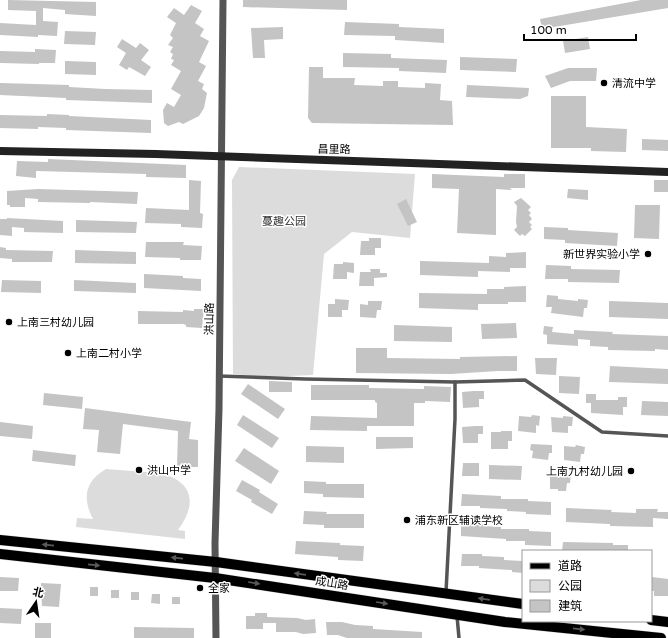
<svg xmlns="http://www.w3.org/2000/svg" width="668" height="638" viewBox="0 0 668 638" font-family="'Varela Round','Noto Sans SC',sans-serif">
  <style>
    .green { fill: #dcdcdc }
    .building { fill: #c4c4c4 }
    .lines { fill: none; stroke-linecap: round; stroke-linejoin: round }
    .primary-casing { stroke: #dbdbdb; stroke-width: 11 }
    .lane { stroke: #555; stroke-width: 3.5 }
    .street { stroke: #555; stroke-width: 7 }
    .secondary { stroke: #222; stroke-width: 8 }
    .primary { stroke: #000; stroke-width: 10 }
    .oneway { fill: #595959 }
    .poi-dot { fill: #000; stroke: #fff; stroke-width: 1.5 }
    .labels { text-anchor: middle; stroke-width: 3; stroke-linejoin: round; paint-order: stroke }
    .poi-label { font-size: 11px; fill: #000; stroke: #fff; text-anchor: start }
    .street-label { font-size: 11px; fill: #000; stroke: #fff }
    .park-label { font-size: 11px; fill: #333; stroke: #fff }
  </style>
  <rect width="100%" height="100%" fill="#fff"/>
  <g class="green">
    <path d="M 239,167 L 415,174 L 410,238 L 352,232 L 324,254 L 313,375 L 263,377 L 233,374 L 232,180 Z"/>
    <path d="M 106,469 L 159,473 C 193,481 198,503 178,530 L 185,531 L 185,539 L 76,527 L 77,518 L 93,519 C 82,498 85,481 106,469 Z"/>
  </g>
  <g class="building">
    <path d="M 8,0 L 96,2 L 96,16 L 65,14 L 65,10 L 43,8 L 43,21 L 58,22 L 57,36 L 38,35 L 38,37 L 0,35 L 0,23 L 36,25 L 36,11 L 8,10 Z"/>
    <path d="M 243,0 L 347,0 L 347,10 L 243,7 Z"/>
    <path d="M 641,0 L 668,0 L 668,8 L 542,29 L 540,19 Z"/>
    <path d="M 191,5 L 202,11 L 195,23 L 204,29 L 200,36 L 209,41 L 199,62 L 206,66 L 198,81 L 204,84 L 202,89 L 207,93 L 204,108 L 199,116 L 183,124 L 179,122 L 168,126 L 164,123 L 163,110 L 167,103 L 174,107 L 181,95 L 171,89 L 181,71 L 171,65 L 174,60 L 171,59 L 173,54 L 170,52 L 173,47 L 168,45 L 173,38 L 170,35 L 176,23 L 167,17 L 174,8 L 184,15 Z"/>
    <path d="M 345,22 L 399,24 L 399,27 L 444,29 L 444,43 L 395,40 L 395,36 L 344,35 Z"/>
    <path d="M 283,27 L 283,39 L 264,40 L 265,58 L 253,58 L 251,28 Z"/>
    <path d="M 65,31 L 96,32 L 95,45 L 64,44 Z"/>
    <path d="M 588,37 L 590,49 L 565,53 L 563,41 Z"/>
    <path d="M 122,39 L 136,48 L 140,43 L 149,50 L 141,60 L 151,67 L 145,76 L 129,67 L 127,70 L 119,65 L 126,53 L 117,47 Z"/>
    <path d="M 35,49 L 56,50 L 55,63 L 39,63 L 39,64 L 0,63 L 0,51 L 35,52 Z"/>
    <path d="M 343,53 L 391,54 L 391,58 L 447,60 L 446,73 L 399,71 L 399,68 L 343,67 Z"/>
    <path d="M 460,57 L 517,59 L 516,72 L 460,70 Z"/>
    <path d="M 65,61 L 96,62 L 96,75 L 65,74 Z"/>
    <path d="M 309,67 L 323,67 L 323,78 L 355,78 L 354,85 L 383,86 L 383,81 L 398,81 L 398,87 L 425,88 L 425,83 L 441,84 L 440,100 L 452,101 L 453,125 L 312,123 L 308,118 Z"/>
    <path d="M 568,68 L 597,68 L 596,81 L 570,81 L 551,88 L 545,76 Z"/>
    <path d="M 0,83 L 69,85 L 69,87 L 105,89 L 152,90 L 152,103 L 66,100 L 66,98 L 0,95 Z"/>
    <path d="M 467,85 L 529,88 L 528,96 L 520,99 L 466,97 Z"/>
    <path d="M 551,96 L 586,96 L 586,127 L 627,129 L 626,152 L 591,151 L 591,148 L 551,148 Z"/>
    <path d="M 47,114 L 69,115 L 69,116 L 151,120 L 151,133 L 66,130 L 66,128 L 38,127 L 38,129 L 0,128 L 0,115 L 47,116 Z"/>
    <path d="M 642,139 L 668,140 L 668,151 L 642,150 Z"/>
    <path d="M 48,159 L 186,165 L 186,178 L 146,177 L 146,174 L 36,171 L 36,178 L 16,176 L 17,161 L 48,162 Z"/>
    <path d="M 432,174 L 504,177 L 504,174 L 525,174 L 525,188 L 510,188 L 512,190 L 496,189 L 496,235 L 457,233 L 459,189 L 432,188 Z"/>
    <path d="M 189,180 L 201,181 L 200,213 L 203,214 L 202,228 L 181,227 L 181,224 L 145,223 L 146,208 L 189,210 Z"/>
    <rect x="654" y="180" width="14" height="12"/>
    <path d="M 38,189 L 138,192 L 137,204 L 90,202 L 90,203 L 38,202 L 38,199 L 25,198 L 25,207 L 10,207 L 10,205 L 7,205 L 7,191 Z"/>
    <path d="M 568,189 L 588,190 L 588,200 L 567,198 Z"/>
    <path d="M 521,198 L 531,207 L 528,210 L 531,213 L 529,215 L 532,219 L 529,222 L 532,225 L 530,227 L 532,229 L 525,236 L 522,234 L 520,236 L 514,230 L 517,227 L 516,222 L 517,206 L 514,202 Z"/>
    <path d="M 406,199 L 417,222 L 408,226 L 397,204 Z"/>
    <path d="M 635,205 L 660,205 L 659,239 L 634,238 Z"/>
    <path d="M 7,218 L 63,221 L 63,233 L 24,232 L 24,228 L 12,227 L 12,236 L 0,235 L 0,219 L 7,219 Z"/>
    <path d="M 76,220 L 137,222 L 136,233 L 76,232 Z"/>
    <path d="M 544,227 L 568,228 L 568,230 L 618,233 L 617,246 L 565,243 L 565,240 L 544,239 Z"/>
    <path d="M 369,238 L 381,238 L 381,248 L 375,248 L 375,255 L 360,255 L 361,241 L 369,241 Z"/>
    <path d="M 146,242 L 184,242 L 183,245 L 202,246 L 201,260 L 180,260 L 180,258 L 145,257 Z"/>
    <path d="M 0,247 L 6,248 L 6,250 L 53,251 L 52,262 L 12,262 L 12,259 L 0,258 Z"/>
    <path d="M 75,250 L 136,252 L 136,264 L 75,263 Z"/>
    <path d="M 526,252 L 526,268 L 510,268 L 510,272 L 478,271 L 478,277 L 420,275 L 420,261 L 489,263 L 489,256 L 506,257 L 506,253 Z"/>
    <path d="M 343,262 L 354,263 L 354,273 L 347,272 L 347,279 L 333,279 L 334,264 L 343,264 Z"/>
    <path d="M 546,265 L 571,266 L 571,269 L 620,270 L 619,283 L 568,282 L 568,279 L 545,279 Z"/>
    <path d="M 370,269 L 380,269 L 380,273 L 387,273 L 387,277 L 374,278 L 374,286 L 359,286 L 360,272 L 371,272 Z"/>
    <path d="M 144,274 L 183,276 L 183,278 L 201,279 L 201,291 L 144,288 Z"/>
    <path d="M 2,280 L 41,281 L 41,293 L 1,292 Z"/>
    <path d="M 74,280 L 136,283 L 136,293 L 74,291 Z"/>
    <path d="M 526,286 L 526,302 L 508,302 L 508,304 L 478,304 L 478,310 L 419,308 L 419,293 L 487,294 L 487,289 L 504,289 L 504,287 Z"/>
    <path d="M 547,295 L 558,296 L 558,299 L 578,301 L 578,299 L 588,300 L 587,308 L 584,308 L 583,317 L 551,313 L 552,307 L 546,307 Z"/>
    <path d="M 335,299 L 349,300 L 348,310 L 342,310 L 342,317 L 328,317 L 328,304 L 335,304 Z"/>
    <path d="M 368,301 L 382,301 L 381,310 L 377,310 L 376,318 L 360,317 L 360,304 L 368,305 Z"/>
    <path d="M 609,301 L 668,303 L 668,319 L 609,317 Z"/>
    <path d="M 194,309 L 204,309 L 202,328 L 186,327 L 186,325 L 183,324 L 138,324 L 138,311 L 183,312 L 183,310 L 194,311 Z"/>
    <path d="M 516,323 L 517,338 L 482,339 L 481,324 Z"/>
    <path d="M 394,325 L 452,327 L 452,342 L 394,341 Z"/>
    <path d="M 544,326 L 553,327 L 552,332 L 574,334 L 574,330 L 591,331 L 613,332 L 612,334 L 668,336 L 668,350 L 655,349 L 655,351 L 608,350 L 608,347 L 590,346 L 590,340 L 578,339 L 578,346 L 547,344 L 547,335 L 543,334 Z"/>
    <path d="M 356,348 L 387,348 L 387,358 L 460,359 L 460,357 L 517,356 L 517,371 L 498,371 L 451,374 L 356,373 Z"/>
    <path d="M 535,358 L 557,358 L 556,375 L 536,374 Z"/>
    <path d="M 610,366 L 668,369 L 668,384 L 609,382 Z"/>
    <path d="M 559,376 L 580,377 L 579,394 L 559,393 Z"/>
    <path d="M 269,381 L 292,382 L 292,392 L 269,392 Z"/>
    <path d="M 248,384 L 285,409 L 278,419 L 241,394 Z"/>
    <path d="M 311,385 L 369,385 L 369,388 L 424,389 L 424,386 L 451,387 L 450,402 L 425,401 L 425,403 L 414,403 L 414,426 L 367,426 L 367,431 L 310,430 L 311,416 L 377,418 L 377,403 L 375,402 L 375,400 L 311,400 Z"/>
    <path d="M 474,391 L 484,391 L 484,399 L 479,399 L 479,407 L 463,408 L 462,392 Z"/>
    <path d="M 44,393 L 83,397 L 82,409 L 43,405 Z"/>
    <path d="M 586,394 L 596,394 L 596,400 L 618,400 L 618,397 L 627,397 L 627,407 L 623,407 L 623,415 L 591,413 L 591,403 L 586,403 Z"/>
    <path d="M 642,401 L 668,402 L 668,416 L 641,415 Z"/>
    <path d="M 85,408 L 191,422 L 189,439 L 198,440 L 198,467 L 177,467 L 178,431 L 123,424 L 120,454 L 97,452 L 99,430 L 83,429 Z"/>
    <path d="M 243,415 L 279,438 L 272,448 L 237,425 Z"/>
    <path d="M 532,415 L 540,416 L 539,426 L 536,425 L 536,433 L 518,431 L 519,416 L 531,417 Z"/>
    <path d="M 563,416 L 573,417 L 572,426 L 568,426 L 568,433 L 552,432 L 551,417 L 563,418 Z"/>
    <path d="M 0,422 L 33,426 L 32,439 L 0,436 Z"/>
    <path d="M 475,426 L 483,426 L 483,434 L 478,434 L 478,443 L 463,443 L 462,427 Z"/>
    <path d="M 501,431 L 512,431 L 512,441 L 508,441 L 508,449 L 491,449 L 491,432 L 501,432 Z"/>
    <path d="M 376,437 L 413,437 L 413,448 L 376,449 Z"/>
    <path d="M 531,444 L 552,445 L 552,453 L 549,453 L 548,460 L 532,458 L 533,451 L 530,450 Z"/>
    <path d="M 576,445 L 585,447 L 584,454 L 581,454 L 580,462 L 564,460 L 564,446 L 575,447 Z"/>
    <path d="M 306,446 L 344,447 L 344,463 L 306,462 Z"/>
    <path d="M 244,448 L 279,471 L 271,484 L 235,461 Z"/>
    <path d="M 33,450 L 76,455 L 75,466 L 32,461 Z"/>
    <path d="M 463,463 L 479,463 L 479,476 L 462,476 Z"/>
    <path d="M 489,465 L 522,466 L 521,480 L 489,479 Z"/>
    <path d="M 562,474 L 571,474 L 570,483 L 567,483 L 566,491 L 558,491 L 558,489 L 550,489 L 550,476 L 561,476 Z"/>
    <path d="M 242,480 L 260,490 L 259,492 L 278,504 L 272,514 L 251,502 L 252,500 L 236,491 Z"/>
    <path d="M 304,481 L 326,482 L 326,484 L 364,484 L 364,498 L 323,497 L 323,494 L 304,493 Z"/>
    <path d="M 462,494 L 501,496 L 501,499 L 528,499 L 528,501 L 551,502 L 551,515 L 526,514 L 526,512 L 507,511 L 507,509 L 480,508 L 480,506 L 461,506 Z"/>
    <path d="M 566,508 L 612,510 L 611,512 L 636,513 L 636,509 L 658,509 L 657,512 L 668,512 L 668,519 L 653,518 L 653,527 L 610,526 L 610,524 L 566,522 Z"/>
    <path d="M 304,511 L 327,512 L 326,514 L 364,514 L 364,528 L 324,528 L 324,525 L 303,524 Z"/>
    <path d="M 461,523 L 483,524 L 483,526 L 501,527 L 501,529 L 529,529 L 529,531 L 551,532 L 551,546 L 525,545 L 525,541 L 506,541 L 506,539 L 461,536 Z"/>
    <path d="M 296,541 L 340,543 L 340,545 L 364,546 L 363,561 L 338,560 L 338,557 L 295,554 Z"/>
    <path d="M 563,542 L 613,543 L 613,545 L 628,545 L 628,551 L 562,551 Z"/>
    <path d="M 462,554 L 482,554 L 482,556 L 504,557 L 504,560 L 523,561 L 523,573 L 512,572 L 512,570 L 479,568 L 479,566 L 461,566 Z"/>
    <path d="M 0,577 L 19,578 L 18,591 L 0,591 Z"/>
    <path d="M 652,577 L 668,579 L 668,596 L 654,596 L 654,591 L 651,591 L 651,581 L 652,581 Z"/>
    <path d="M 41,583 L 61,584 L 59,607 L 42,606 Z"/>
    <rect x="90" y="587" width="8" height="9"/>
    <rect x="111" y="590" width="8" height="8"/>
    <rect x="131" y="592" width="8" height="8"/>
    <path d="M 152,594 L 160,594 L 160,604 L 151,603 Z"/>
    <rect x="172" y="597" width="8" height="7"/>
    <path d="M 0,608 L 22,609 L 21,624 L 0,623 Z"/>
    <path d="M 255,613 L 267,613 L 267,617 L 297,618 L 306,620 L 315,619 L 316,633 L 303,634 L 296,632 L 276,632 L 276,623 L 263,623 L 263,629 L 246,629 L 246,616 L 255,616 Z"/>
    <path d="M 326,622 L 342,622 L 355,625 L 373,626 L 373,629 L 422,632 L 422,638 L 347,638 L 338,635 L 327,635 Z"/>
    <rect x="35" y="623" width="16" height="15"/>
    <path d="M 134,627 L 194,628 L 194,638 L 134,638 Z"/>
  </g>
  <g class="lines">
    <g class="primary-casing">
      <g id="primary">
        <path d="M 0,540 L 216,562 L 523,604"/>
        <path d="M 0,554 L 215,578 L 505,622 L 661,638"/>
        <path d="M 651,620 L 668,622"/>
      </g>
    </g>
    <g class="lane">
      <path d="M 219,376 L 305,379 L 455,382 L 525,380 L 602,432 L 668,436"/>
      <path d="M 446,592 L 455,419 L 455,382"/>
      <path d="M 457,616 L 459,638"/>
    </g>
    <path class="street" d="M 216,638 L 215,543 L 219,409 L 223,0"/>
    <path class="secondary" d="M 0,151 L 156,154 L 668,172"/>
    <use href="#primary" class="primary"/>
  </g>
  <defs><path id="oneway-solid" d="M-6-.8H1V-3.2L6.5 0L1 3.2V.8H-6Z"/></defs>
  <g class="oneway">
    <use href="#oneway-solid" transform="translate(48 545) rotate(-174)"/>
    <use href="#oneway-solid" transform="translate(177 558) rotate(-174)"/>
    <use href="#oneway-solid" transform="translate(94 565) rotate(6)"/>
    <use href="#oneway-solid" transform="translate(300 574) rotate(-172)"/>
    <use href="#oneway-solid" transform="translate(254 583) rotate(9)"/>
    <use href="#oneway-solid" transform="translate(484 599) rotate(-172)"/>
    <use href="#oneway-solid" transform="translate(382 603) rotate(9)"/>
    <use href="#oneway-solid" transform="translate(579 629) rotate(6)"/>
  </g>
  <g class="poi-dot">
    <circle cx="604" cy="83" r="4"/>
    <circle cx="648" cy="254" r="4"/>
    <circle cx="9" cy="322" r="4"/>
    <circle cx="68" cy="353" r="4"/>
    <circle cx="139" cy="470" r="4"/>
    <circle cx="631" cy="471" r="4"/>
    <circle cx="407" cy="520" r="4"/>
    <circle cx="200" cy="588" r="4"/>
  </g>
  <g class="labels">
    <g class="poi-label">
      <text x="612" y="87">清流中学</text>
      <text x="640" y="258" text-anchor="end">新世界实验小学</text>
      <text x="17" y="326">上南三村幼儿园</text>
      <text x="76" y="357">上南二村小学</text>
      <text x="147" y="474">洪山中学</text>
      <text x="623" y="475" text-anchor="end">上南九村幼儿园</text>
      <text x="415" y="524">浦东新区辅读学校</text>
      <text x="208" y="592">全家</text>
    </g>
    <g class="street-label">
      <text transform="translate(334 149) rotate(1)" y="4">昌里路</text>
      <text transform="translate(209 319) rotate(-89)" y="4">洪山路</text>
      <text transform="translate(332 583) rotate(9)" y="4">成山路</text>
    </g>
    <g class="park-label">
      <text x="284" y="225">蔓趣公园</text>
    </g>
  </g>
  <rect x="522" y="550" width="130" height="72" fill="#ffffff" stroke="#999999"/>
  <rect x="530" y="563" width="20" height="6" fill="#000000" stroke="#999999"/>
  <text x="558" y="570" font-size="12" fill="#000000">道路</text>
  <rect x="530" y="580" width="20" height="12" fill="#dcdcdc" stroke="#999999"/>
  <text x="558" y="590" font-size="12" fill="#000000">公园</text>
  <rect x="530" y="600" width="20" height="12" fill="#c4c4c4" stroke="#999999"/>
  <text x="558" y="610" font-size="12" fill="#000000">建筑</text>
  <g transform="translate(36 602) rotate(13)" stroke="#ffffff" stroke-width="3" paint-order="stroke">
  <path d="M0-3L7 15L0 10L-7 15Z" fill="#000000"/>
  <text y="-6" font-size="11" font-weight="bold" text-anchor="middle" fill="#000000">北</text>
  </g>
  <path d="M524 34v6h112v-6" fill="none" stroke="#000000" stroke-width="2"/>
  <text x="530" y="34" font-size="12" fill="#000000" stroke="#ffffff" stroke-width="3" paint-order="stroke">100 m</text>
</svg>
